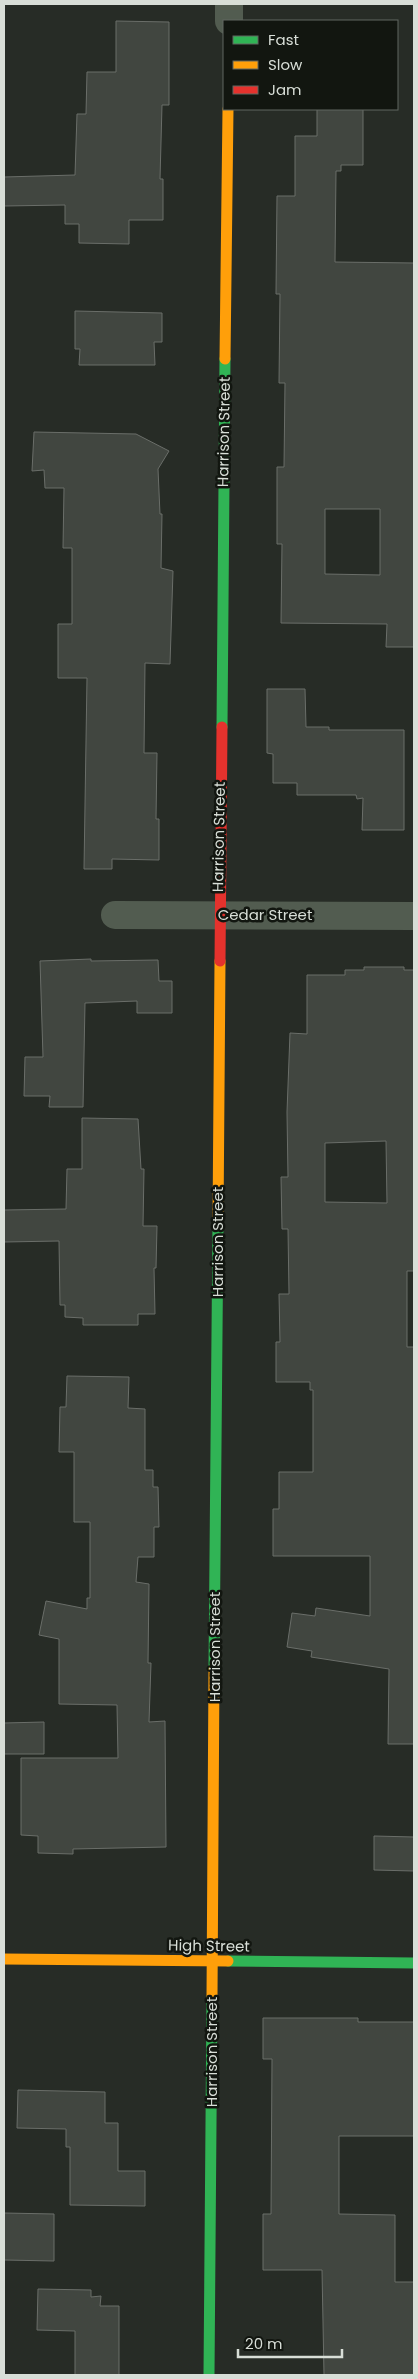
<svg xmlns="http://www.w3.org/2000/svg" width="418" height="2379" viewBox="0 0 418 2379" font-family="Poppins,sans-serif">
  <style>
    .building { fill: #414640; stroke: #6a6e69; fill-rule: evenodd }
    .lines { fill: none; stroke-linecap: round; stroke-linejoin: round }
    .street { stroke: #525c50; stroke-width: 28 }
    .fast { stroke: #30b455; stroke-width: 11 }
    .slow { stroke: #ff9f0a; stroke-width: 11 }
    .jam { stroke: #e5322d; stroke-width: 11 }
    .labels { text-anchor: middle; stroke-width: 5; stroke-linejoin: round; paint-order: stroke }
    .street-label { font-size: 15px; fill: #d8ded7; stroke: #121610 }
  </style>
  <rect width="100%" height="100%" fill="#272c26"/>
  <g class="building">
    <path d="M 116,21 L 169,22 L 169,105 L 162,105 L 160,179 L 163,179 L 163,220 L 129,220 L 129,244 L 79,243 L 79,224 L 65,224 L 65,205 L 4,206 L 4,177 L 75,175 L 77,114 L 86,114 L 87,72 L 116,72 Z"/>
    <path d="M 317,109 L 363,109 L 363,165 L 341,165 L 341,171 L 336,171 L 335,262 L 414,263 L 414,647 L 386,647 L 387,624 L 281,623 L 282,544 L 277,544 L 277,467 L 284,467 L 285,383 L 279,383 L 280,294 L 276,294 L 277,196 L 295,196 L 295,136 L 317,136 ZM 325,509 L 380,509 L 380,575 L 325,574 Z"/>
    <path d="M 75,311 L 162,313 L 162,342 L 154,342 L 155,365 L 79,365 L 80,349 L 75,349 Z"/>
    <path d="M 34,432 L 136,434 L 169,451 L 158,469 L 160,514 L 162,514 L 161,568 L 173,571 L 170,664 L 145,663 L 144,753 L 157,753 L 156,819 L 159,819 L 159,860 L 112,859 L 112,869 L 84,869 L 87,678 L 58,678 L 58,624 L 72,624 L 72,548 L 63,548 L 64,488 L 45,488 L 44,470 L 32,471 Z"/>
    <path d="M 267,689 L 305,689 L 306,727 L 329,727 L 329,730 L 404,730 L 404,830 L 362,830 L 363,798 L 357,799 L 356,795 L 297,795 L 297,783 L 273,783 L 273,754 L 267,753 Z"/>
    <path d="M 91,959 L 91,961 L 158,960 L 159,981 L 172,981 L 172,1013 L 137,1013 L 137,1001 L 85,1003 L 83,1107 L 49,1107 L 50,1096 L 24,1096 L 25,1057 L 43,1057 L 40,961 Z"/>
    <path d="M 364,967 L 404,967 L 404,970 L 414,970 L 414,1271 L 407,1271 L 407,1347 L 414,1347 L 414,1744 L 388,1744 L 389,1669 L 311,1657 L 312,1651 L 287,1647 L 292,1613 L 315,1616 L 316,1608 L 370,1616 L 370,1556 L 273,1556 L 273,1509 L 279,1509 L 279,1472 L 313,1472 L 313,1390 L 310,1390 L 310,1382 L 276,1382 L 276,1342 L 280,1342 L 279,1294 L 289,1294 L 288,1229 L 282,1229 L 281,1177 L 288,1177 L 287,1112 L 290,1033 L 307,1034 L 307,975 L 345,975 L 345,970 L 364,970 ZM 386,1141 L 387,1203 L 325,1202 L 325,1143 Z"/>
    <path d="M 82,1118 L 138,1119 L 141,1169 L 144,1169 L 143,1226 L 157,1226 L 156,1268 L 154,1268 L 155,1314 L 138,1314 L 138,1325 L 83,1325 L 83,1318 L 65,1317 L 65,1305 L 60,1305 L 59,1241 L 4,1242 L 4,1210 L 66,1209 L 67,1169 L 82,1169 Z"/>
    <path d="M 67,1376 L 129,1377 L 128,1408 L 145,1409 L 145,1470 L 153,1470 L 153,1487 L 158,1487 L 159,1527 L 154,1527 L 154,1557 L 138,1557 L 136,1582 L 149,1584 L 148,1663 L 151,1663 L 149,1722 L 165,1721 L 166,1847 L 73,1849 L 73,1854 L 38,1853 L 38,1836 L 21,1835 L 21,1758 L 118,1758 L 117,1705 L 59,1704 L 59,1639 L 39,1635 L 46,1601 L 87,1609 L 87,1598 L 90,1598 L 90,1522 L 74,1522 L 74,1452 L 59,1452 L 60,1407 L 66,1407 Z"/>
    <path d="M 44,1722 L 44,1754 L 4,1754 L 4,1723 Z"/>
    <path d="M 374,1836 L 414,1837 L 414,1871 L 374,1870 Z"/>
    <path d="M 263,2018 L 358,2018 L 358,2022 L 414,2022 L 414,2136 L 339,2136 L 339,2214 L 395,2215 L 395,2282 L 414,2282 L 414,2375 L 324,2375 L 322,2270 L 263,2270 L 263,2214 L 271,2214 L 272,2059 L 263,2059 Z"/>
    <path d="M 18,2090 L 105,2092 L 105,2123 L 118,2123 L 118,2171 L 145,2171 L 145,2206 L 70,2205 L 70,2147 L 66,2147 L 66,2129 L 17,2128 Z"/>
    <path d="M 4,2213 L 54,2214 L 54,2261 L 4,2260 Z"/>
    <path d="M 38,2289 L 91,2290 L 91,2297 L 101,2296 L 100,2306 L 119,2306 L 119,2375 L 75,2375 L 75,2331 L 37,2330 Z"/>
  </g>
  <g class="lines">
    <g class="street">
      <path d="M 229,21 L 229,4"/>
      <path d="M 115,915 L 414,916"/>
    </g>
    <g class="fast">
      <path d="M 222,727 L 225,359"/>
      <path d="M 214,1669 L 218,1222"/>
      <path d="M 228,1961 L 414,1963"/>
      <path d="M 209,2375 L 212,1998"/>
    </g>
    <g class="slow">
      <path d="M 225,359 L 228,109"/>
      <path d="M 218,1222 L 220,961"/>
      <path d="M 4,1959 L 228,1961"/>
      <path d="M 212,1998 L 214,1669"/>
    </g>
    <path class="jam" d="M 220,961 L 222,727"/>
  </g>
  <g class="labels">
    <g class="street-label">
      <text transform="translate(224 432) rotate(-89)" y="5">Harrison Street</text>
      <text transform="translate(219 837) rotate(-89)" y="5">Harrison Street</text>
      <text x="265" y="920">Cedar Street</text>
      <text transform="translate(218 1242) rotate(-90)" y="5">Harrison Street</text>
      <text transform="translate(215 1647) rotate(-90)" y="5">Harrison Street</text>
      <text transform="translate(209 1946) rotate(1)" y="5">High Street</text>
      <text transform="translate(212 2052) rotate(-90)" y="5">Harrison Street</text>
    </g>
  </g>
  <rect width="418" height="2379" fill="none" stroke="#d8ded7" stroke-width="10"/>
  <rect x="223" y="20" width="175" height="90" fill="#121610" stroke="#616660"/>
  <rect x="233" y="36" width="25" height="8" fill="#30b455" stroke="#616660"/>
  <text x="268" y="45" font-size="15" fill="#d8ded7">Fast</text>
  <rect x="233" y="61" width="25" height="8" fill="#ff9f0a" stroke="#616660"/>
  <text x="268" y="70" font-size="15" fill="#d8ded7">Slow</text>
  <rect x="233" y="86" width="25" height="8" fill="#e5322d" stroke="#616660"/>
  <text x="268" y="95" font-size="15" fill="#d8ded7">Jam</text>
  <path d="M238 2349v8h104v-8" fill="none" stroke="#d8ded7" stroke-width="2.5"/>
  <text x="245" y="2349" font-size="15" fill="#d8ded7" stroke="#121610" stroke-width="4" paint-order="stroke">20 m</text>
</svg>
